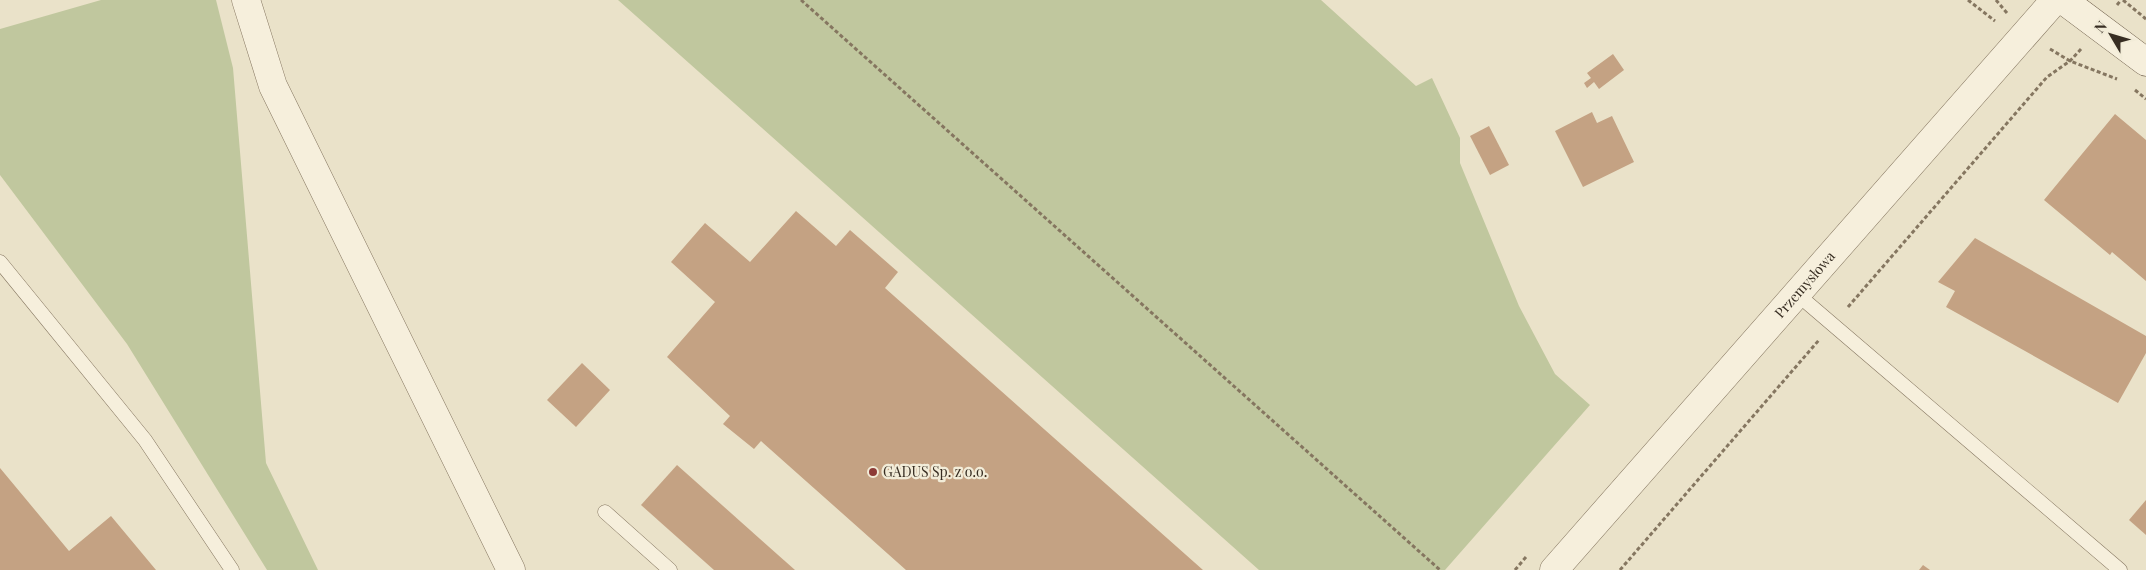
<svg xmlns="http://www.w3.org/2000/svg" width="2146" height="570" viewBox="0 0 2146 570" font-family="'Playfair Display',serif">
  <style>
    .green { fill: #c0c79e }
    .building { fill: #c4a283 }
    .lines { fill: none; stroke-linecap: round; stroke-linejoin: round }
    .lane-casing { stroke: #857660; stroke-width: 15 }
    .street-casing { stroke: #857660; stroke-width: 29 }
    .secondary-casing { stroke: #675743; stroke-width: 29 }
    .path { stroke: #857660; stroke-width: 3; stroke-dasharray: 4 2.5; stroke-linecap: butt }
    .lane { stroke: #f6efdc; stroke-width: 14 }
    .street { stroke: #f6efdc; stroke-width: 28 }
    .secondary { stroke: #f6efdc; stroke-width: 28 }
    .poi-dot { fill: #8d3b36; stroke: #f2ecd8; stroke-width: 2 }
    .labels { text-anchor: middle; stroke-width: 4.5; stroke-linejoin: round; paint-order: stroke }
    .street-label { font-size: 14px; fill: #372d22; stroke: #f2ecd8 }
    .poi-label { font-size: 14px; fill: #372d22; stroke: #f2ecd8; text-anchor: start }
  </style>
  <rect width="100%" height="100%" fill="#eae2c9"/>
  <g class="green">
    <path d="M 101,0 L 216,0 L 233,68 L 266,463 L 318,570 L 267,570 L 127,344 L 0,175 L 0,29 Z"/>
    <path d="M 618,0 L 1321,0 L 1416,86 L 1432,78 L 1460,138 L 1460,163 L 1519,306 L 1555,374 L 1590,405 L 1445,570 L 1259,570 Z"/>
  </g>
  <g class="building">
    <path d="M 1613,54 L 1624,70 L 1599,89 L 1594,82 L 1587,88 L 1584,83 L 1591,78 L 1587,73 Z"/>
    <path d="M 1592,112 L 1597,123 L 1612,116 L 1634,162 L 1583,187 L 1555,131 Z"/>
    <path d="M 2115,114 L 2146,140 L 2146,281 L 2112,252 L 2110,255 L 2044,200 Z"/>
    <path d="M 1489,126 L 1509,165 L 1490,175 L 1470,136 Z"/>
    <path d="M 796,211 L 836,246 L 850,230 L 898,272 L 885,288 L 1203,570 L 906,570 L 761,441 L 754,449 L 723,424 L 730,416 L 667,357 L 715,302 L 671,262 L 705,223 L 750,262 Z"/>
    <path d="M 1975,238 L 2146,336 L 2146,353 L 2118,403 L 1946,307 L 1955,291 L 1938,282 Z"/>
    <path d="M 582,363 L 610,390 L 576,427 L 547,400 Z"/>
    <path d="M 677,465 L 795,570 L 714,570 L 641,505 Z"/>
    <path d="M 0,468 L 69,551 L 111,516 L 156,570 L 0,570 Z"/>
    <path d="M 2146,500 L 2146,535 L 2129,520 Z"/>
    <path d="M 1923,565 L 1930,570 L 1919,570 Z"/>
  </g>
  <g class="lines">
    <g class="lane-casing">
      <g id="lane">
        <path d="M 0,262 L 145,440 L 232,570"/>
        <path d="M 1797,294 L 2120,570"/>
        <path d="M 605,512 L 670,570"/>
      </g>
    </g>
    <g class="street-casing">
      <g id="street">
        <path d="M 246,0 L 273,86 L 511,570"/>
        <path id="s1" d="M 1554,570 L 2055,0"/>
      </g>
    </g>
    <g class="secondary-casing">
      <path id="secondary" d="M 2063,0 L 2146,62"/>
    </g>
    <g class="path">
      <path d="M 801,0 L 1440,570"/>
      <path d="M 1968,0 L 1995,21"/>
      <path d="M 1996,0 L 2007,13"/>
      <path d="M 2123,0 L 2146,19"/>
      <path d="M 2117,5 L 2121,0"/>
      <path d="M 2050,49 L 2070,61 L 2117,79"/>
      <path d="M 2135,90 L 2146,99"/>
      <path d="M 1848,307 L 2047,77 L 2070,61 L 2081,49"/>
      <path d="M 1515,570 L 1526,557"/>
      <path d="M 1620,570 L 1819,340"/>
    </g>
    <use href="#lane" class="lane"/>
    <use href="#street" class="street"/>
    <use href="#secondary" class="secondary"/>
  </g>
  <circle class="poi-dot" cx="873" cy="472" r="5"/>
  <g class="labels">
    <g class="street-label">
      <text dy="5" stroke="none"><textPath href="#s1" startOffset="380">Przemysłowa</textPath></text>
    </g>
    <g class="poi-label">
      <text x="883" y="477">GADUS Sp. z o.o.</text>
    </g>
  </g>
  <g transform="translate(2111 35) rotate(308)" stroke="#f2ecd8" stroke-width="4" paint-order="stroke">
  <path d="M0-4L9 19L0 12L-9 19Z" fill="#372d22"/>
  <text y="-8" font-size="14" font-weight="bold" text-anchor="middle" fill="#372d22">N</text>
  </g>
</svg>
